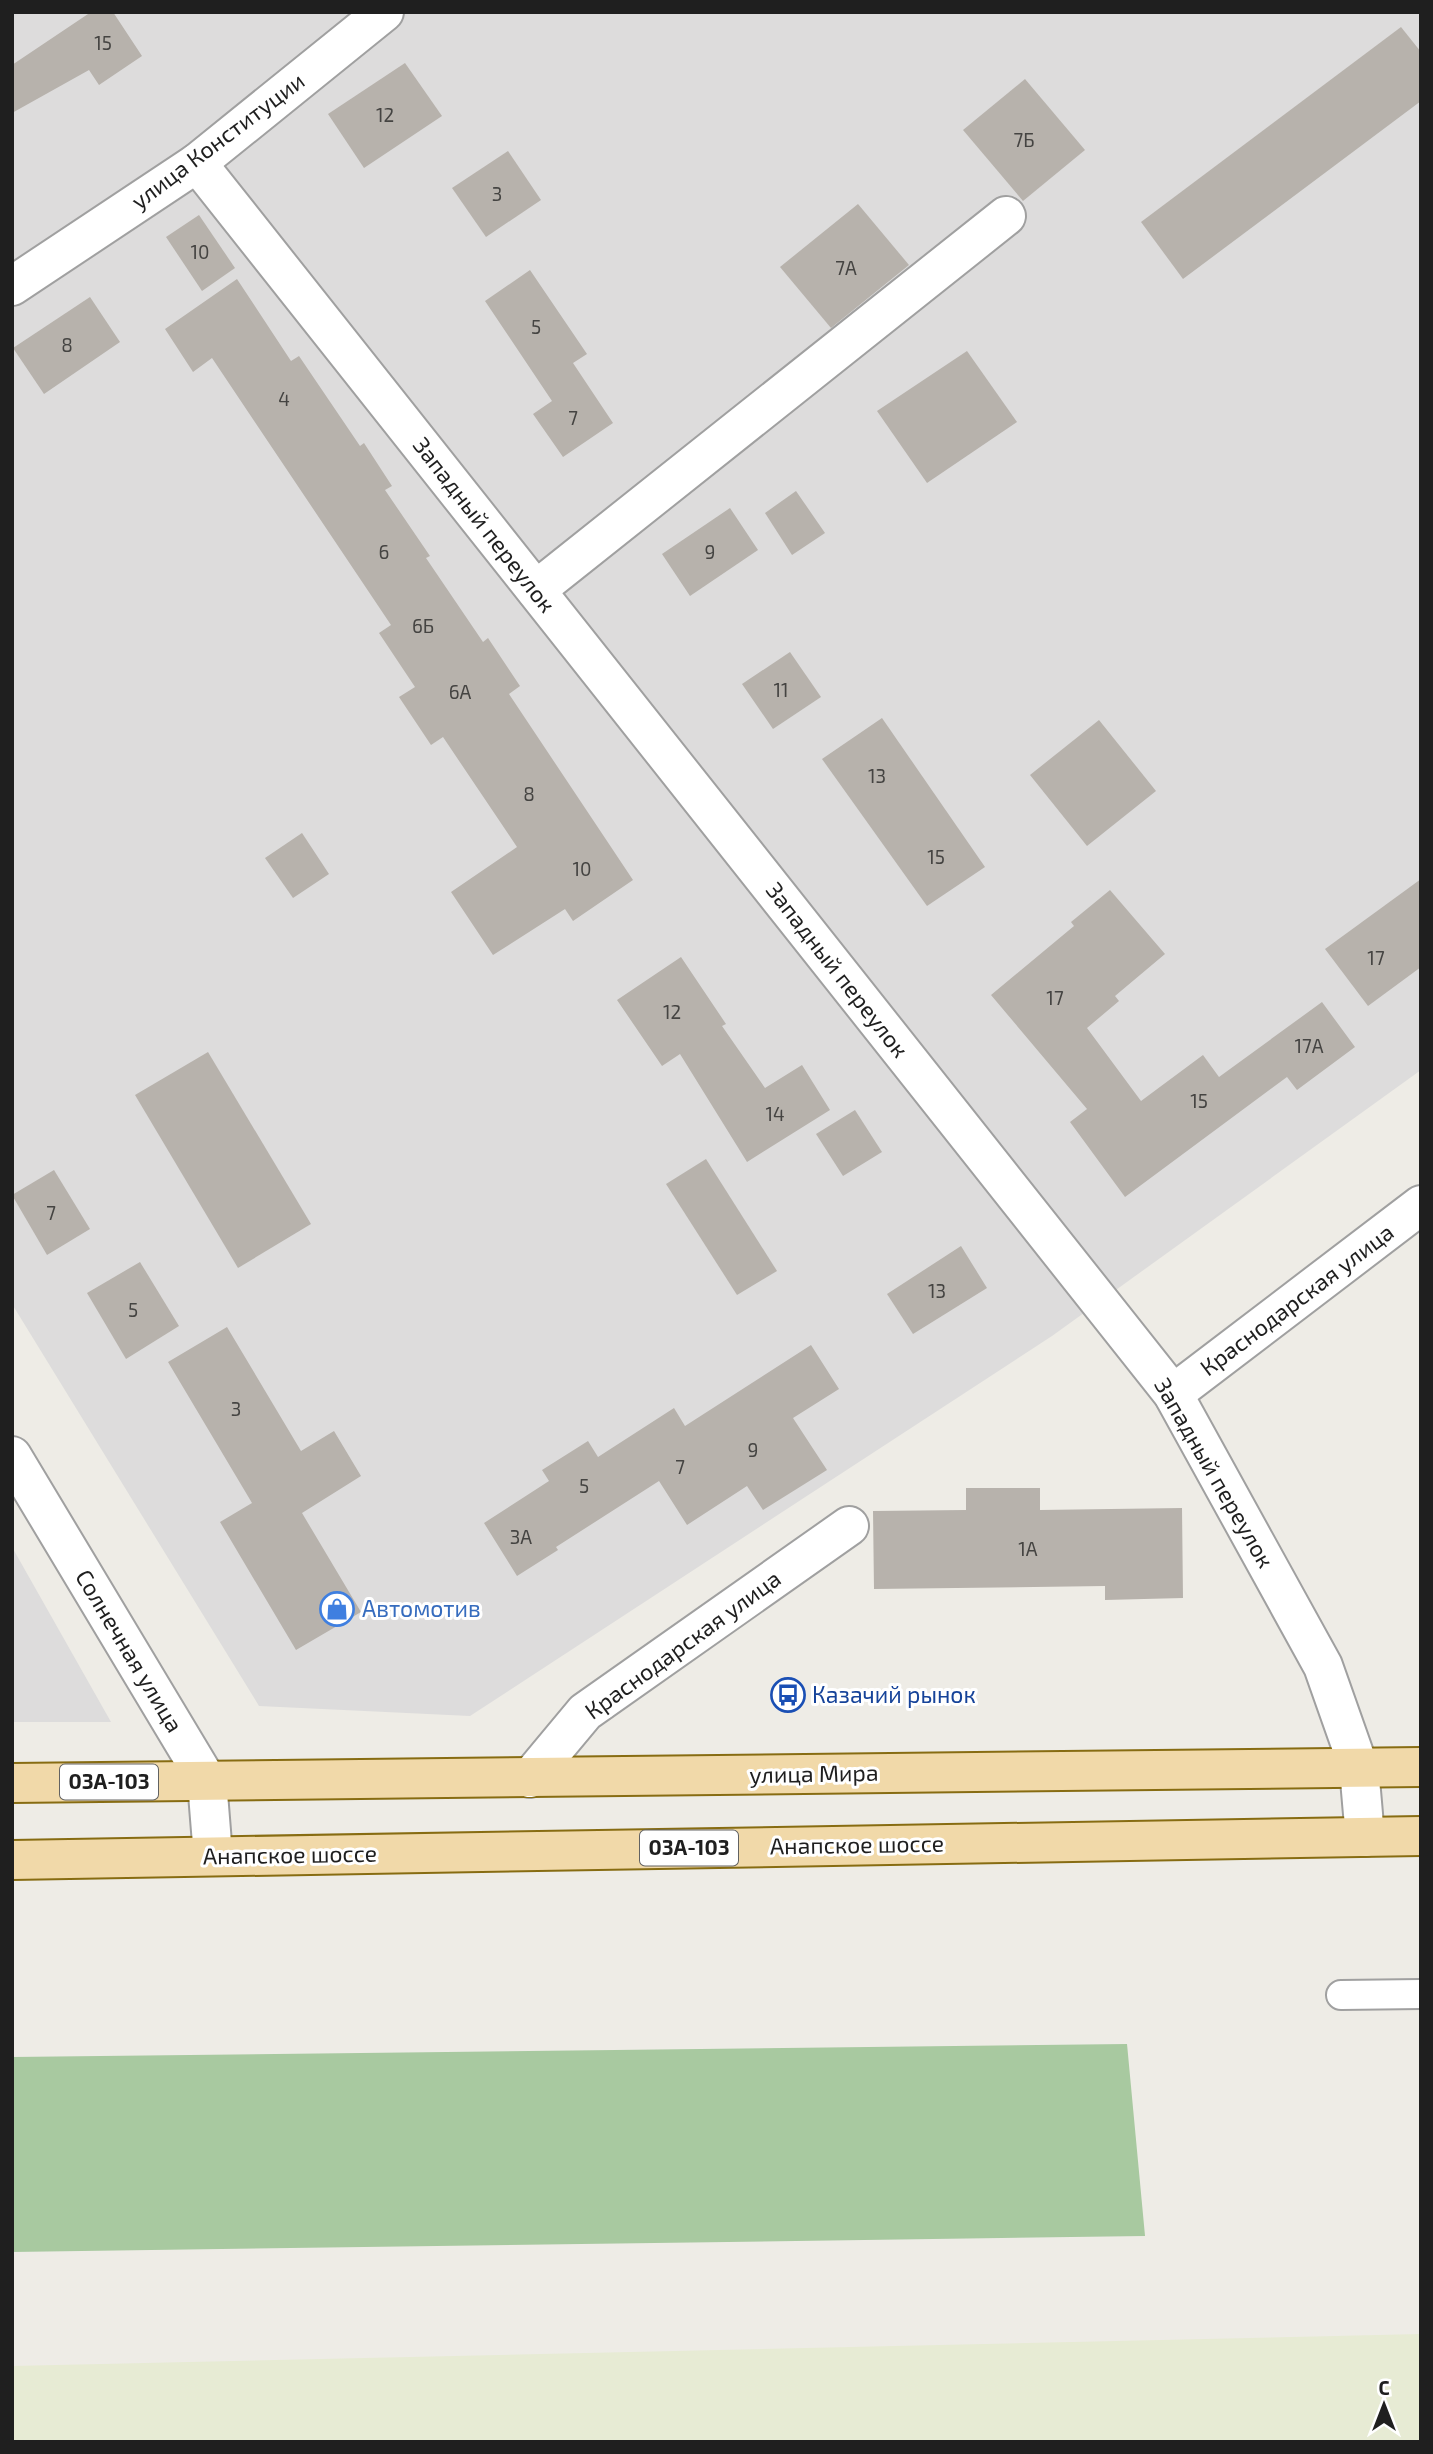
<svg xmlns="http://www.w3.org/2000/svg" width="1433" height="2454" viewBox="0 0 1433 2454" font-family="'Exo 2',sans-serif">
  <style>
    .residential { fill: #dddcdc }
    .farmland { fill: #e7ebd4 }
    .forest { fill: #a8c9a0 }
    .building { fill: #b7b2ac }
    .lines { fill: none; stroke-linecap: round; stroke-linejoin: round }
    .lane-casing { stroke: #a0a0a0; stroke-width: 32 }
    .street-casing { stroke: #a0a0a0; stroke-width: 42 }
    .primary-casing { stroke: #876c12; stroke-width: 42 }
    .lane { stroke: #fff; stroke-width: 28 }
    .street { stroke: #fff; stroke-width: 38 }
    .primary { stroke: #f1d9a9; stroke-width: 38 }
    .labels { text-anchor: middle; stroke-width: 6; stroke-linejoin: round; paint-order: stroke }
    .number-label { font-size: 19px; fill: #454442 }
    .shield { fill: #fff; stroke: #626262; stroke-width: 2 }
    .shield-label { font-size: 21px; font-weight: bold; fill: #1f1f1f }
    .street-label { font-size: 23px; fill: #1f1f1f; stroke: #fff }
    .shop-label { font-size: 23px; fill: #366cbe; stroke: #fff; text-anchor: start }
    .transit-label { font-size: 23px; fill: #164399; stroke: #fff; text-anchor: start }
  </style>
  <rect width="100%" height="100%" fill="#eeece6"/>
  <g class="residential">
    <path d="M 12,12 L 1421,12 L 1421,1070 L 1052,1336 L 470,1716 L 259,1706 L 12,1304 Z"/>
    <path d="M 12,1547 L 111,1722 L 12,1722 Z"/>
  </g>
  <path class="farmland" d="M 1421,2334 L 1421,2442 L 12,2442 L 12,2366 Z"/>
  <path class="forest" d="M 1127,2044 L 1145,2236 L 12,2252 L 12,2057 Z"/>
  <g class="building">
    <path d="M 91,12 L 113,12 L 142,56 L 99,85 L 89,70 L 12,113 L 12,65 Z"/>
    <path d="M 1401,27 L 1421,52 L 1421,101 L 1183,279 L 1141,222 Z"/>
    <path d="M 405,63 L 442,116 L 364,168 L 328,114 Z"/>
    <path d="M 1025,79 L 1085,150 L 1023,201 L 963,130 Z"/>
    <path d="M 508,151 L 541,200 L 486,237 L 452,188 Z"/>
    <path d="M 858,204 L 909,265 L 831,328 L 780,267 Z"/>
    <path d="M 199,215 L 235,268 L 202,291 L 166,237 Z"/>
    <path d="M 530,270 L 587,354 L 573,363 L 613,423 L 563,457 L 533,414 L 552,401 L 485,301 Z"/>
    <path d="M 237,279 L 291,361 L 299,356 L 360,446 L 364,443 L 392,486 L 385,490 L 430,556 L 426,558 L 483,642 L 488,638 L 520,686 L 509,694 L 633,880 L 573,921 L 565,909 L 493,955 L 451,892 L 517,847 L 443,737 L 431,745 L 399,697 L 415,687 L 379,633 L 391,625 L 212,358 L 193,372 L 165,329 Z"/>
    <path d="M 90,297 L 120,342 L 44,394 L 13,348 Z"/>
    <path d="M 967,351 L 1017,422 L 927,483 L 877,411 Z"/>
    <path d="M 796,491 L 825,533 L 792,555 L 765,513 Z"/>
    <path d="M 730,508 L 758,550 L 690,596 L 662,554 Z"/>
    <path d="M 790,652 L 821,697 L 773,729 L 742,684 Z"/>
    <path d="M 882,718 L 985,867 L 927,906 L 822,759 Z"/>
    <path d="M 1099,720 L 1156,791 L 1087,846 L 1030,775 Z"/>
    <path d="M 302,833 L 329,874 L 293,898 L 265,858 Z"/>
    <path d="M 1421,879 L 1421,967 L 1368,1006 L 1325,949 Z"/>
    <path d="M 1110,890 L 1165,954 L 1115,996 L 1119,1001 L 1087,1028 L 1141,1101 L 1203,1055 L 1219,1077 L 1322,1002 L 1355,1047 L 1297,1090 L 1287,1077 L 1125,1197 L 1070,1122 L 1087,1109 L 991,995 L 1074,926 L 1071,922 Z"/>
    <path d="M 681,957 L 726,1024 L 722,1026 L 765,1088 L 802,1065 L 830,1110 L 747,1162 L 680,1054 L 662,1066 L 617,1000 Z"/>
    <path d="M 208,1052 L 311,1224 L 238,1268 L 135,1095 Z"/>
    <path d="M 855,1110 L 882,1152 L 843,1176 L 816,1134 Z"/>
    <path d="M 706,1159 L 777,1271 L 737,1295 L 666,1184 Z"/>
    <path d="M 54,1170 L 90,1229 L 47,1255 L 12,1195 Z"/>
    <path d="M 961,1246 L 987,1288 L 913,1334 L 887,1294 Z"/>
    <path d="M 140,1262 L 179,1326 L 126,1359 L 87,1293 Z"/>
    <path d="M 227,1327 L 301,1451 L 334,1431 L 361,1476 L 302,1513 L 361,1612 L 296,1650 L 220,1522 L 252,1503 L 168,1362 Z"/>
    <path d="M 811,1345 L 839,1389 L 793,1418 L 827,1470 L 763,1510 L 747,1486 L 687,1525 L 659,1481 L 556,1547 L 558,1550 L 517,1576 L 484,1523 L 549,1481 L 542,1470 L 588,1441 L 598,1457 L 674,1408 L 685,1426 Z"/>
    <path d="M 966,1488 L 1040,1488 L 1040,1510 L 1182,1508 L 1183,1598 L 1105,1600 L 1105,1586 L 874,1589 L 873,1511 L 966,1510 Z"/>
  </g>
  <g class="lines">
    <g class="lane-casing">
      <path id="lane" d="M 1341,1995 L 1421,1994"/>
    </g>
    <g class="street-casing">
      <g id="street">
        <path d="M 197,163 L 1173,1394 L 1323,1666 L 1359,1768 L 1365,1837"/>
        <path d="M 12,286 L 197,163 L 384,12"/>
        <path d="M 536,590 L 1006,216"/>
        <path d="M 1173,1394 L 1421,1205"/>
        <path d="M 12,1456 L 207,1781 L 213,1856"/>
        <path d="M 530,1778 L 585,1712 L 849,1526"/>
      </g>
    </g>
    <g class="primary-casing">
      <g id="primary">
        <path d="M 12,1783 L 1421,1767"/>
        <path d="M 12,1860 L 1421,1836"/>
      </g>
    </g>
    <use href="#lane" class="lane"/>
    <use href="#street" class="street"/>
    <use href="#primary" class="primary"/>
  </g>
  <defs>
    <g id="shop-ring" transform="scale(1.75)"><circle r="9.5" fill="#fff" stroke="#3f7fe0" stroke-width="1.5"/><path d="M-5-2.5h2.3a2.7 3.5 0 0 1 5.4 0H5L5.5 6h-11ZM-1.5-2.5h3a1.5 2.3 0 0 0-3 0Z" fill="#3f7fe0"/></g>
    <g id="bus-ring" transform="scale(1.75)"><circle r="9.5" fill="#fff" stroke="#1a4fb4" stroke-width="1.5"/><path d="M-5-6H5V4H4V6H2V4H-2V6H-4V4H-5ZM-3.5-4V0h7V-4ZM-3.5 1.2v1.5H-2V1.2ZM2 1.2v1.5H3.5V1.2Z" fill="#1a4fb4"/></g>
  </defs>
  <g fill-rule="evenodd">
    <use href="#shop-ring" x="337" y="1609"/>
    <use href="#bus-ring" x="788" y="1695"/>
  </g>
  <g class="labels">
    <g class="number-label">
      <text x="103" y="50">15</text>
      <text x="385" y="122">12</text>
      <text x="1024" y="147">7Б</text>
      <text x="497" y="201">3</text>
      <text x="200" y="259">10</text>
      <text x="846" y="275">7А</text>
      <text x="536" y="334">5</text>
      <text x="67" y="352">8</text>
      <text x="284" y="406">4</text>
      <text x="573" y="425">7</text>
      <text x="384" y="559">6</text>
      <text x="710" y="559">9</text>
      <text x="423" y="633">6Б</text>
      <text x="781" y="697">11</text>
      <text x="460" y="699">6А</text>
      <text x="877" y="783">13</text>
      <text x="529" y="801">8</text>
      <text x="936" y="864">15</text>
      <text x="582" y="876">10</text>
      <text x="1376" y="965">17</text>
      <text x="1055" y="1005">17</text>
      <text x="672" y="1019">12</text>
      <text x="1309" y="1053">17А</text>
      <text x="1199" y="1108">15</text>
      <text x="775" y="1121">14</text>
      <text x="51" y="1220">7</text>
      <text x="937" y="1298">13</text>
      <text x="133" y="1317">5</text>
      <text x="236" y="1416">3</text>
      <text x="753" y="1457">9</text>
      <text x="680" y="1474">7</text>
      <text x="584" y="1493">5</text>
      <text x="521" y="1544">3А</text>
      <text x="1028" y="1556">1А</text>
    </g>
    <g class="shield">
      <rect x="60" y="1764.5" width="98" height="35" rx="5"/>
      <rect x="640" y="1830.5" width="98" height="35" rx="5"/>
    </g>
    <g class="shield-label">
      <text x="109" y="1789">03А-103</text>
      <text x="689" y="1855">03А-103</text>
    </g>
    <g class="street-label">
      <text transform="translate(218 141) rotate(-37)" y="8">улица Конституции</text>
      <text transform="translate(484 525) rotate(52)" y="8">Западный переулок</text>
      <text transform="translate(837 970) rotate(52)" y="8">Западный переулок</text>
      <text transform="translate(1297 1300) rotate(-37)" y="8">Краснодарская улица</text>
      <text transform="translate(1214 1473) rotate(60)" y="8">Западный переулок</text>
      <text transform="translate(683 1645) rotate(-36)" y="8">Краснодарская улица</text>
      <text transform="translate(129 1651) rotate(59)" y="8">Солнечная улица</text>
      <text transform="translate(814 1774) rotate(-1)" y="8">улица Мира</text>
      <text transform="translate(857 1845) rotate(-1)" y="8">Анапское шоссе</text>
      <text transform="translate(290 1855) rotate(-1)" y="8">Анапское шоссе</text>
    </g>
    <g class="shop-label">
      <text x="362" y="1617">Автомотив</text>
    </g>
    <g class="transit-label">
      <text x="812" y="1703">Казачий рынок</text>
    </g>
  </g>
  <rect width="1433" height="2454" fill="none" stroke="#1f1f1f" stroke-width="28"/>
  <g transform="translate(1384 2405)" stroke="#ffffff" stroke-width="5" paint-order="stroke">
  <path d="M0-5L12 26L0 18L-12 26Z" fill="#1f1f1f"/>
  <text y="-10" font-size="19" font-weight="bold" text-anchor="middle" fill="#1f1f1f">С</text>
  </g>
</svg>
